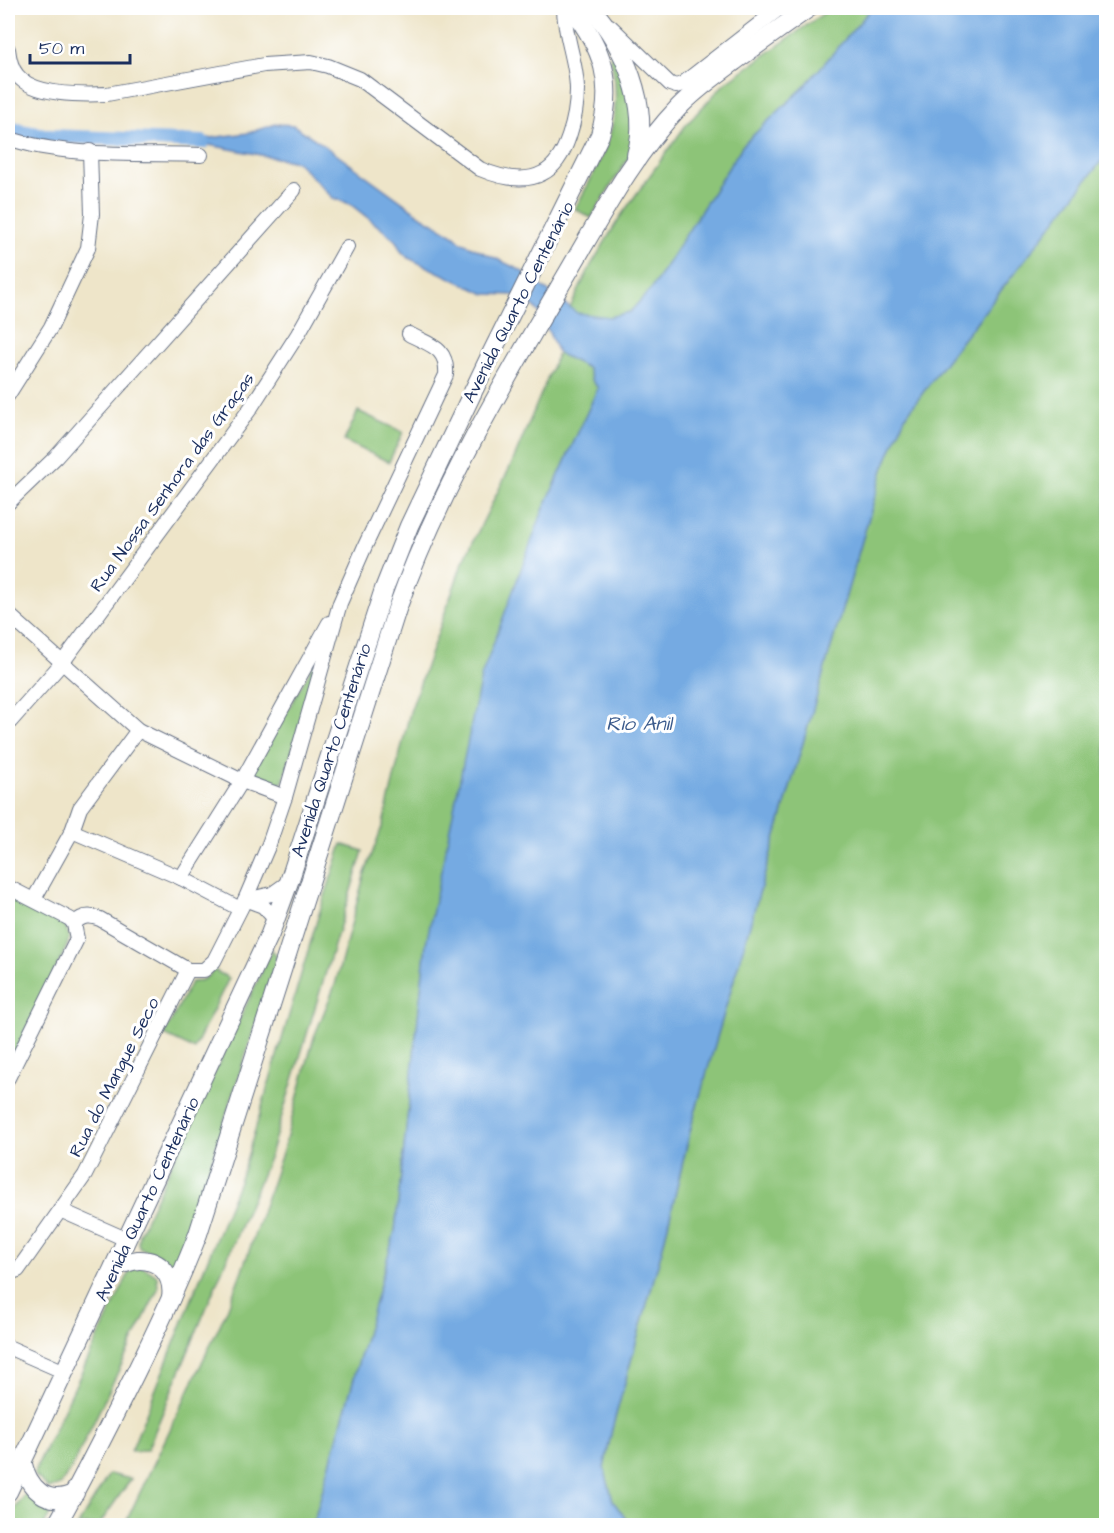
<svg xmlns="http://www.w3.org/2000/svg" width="1114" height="1533" viewBox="0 0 1114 1533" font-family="'Architects Daughter',sans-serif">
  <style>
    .green { fill: #8dc478; stroke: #547a6b; stroke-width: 1.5 }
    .water { fill: #74aae2; stroke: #486ca0; stroke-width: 1.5 }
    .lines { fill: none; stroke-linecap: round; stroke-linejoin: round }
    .canal { stroke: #74aae2; stroke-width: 14 }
    .minor-casing { stroke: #656f83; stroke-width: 16 }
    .major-casing { stroke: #656f83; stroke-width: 20 }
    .minor { stroke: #fff; stroke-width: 14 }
    .major { stroke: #fff; stroke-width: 18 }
    .labels { text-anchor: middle; stroke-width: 6; stroke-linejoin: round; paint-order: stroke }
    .street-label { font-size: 18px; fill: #1b2f5e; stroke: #fff }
    .water-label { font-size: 20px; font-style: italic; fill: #3a5a8c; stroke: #fff }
  </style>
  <rect width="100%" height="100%" fill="#fff"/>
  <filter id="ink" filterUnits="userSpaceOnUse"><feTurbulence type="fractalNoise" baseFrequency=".0167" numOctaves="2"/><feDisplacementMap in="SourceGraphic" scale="12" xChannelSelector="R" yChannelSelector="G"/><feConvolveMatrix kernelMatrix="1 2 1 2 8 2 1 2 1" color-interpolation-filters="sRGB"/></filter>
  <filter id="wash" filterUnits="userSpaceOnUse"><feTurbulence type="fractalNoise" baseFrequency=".008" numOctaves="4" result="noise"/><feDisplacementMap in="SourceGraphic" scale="24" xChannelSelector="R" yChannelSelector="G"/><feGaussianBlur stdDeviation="1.35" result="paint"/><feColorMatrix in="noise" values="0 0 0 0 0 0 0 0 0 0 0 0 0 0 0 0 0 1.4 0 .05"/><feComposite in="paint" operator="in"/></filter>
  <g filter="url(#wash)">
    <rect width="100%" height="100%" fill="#eee5c9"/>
    <g class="green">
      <path d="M 831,8 L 872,8 L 804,87 L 743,145 L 652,288 L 630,312 L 609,317 L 577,314 L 570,308 L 591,265 L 620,217 L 686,125 L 724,84 Z"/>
      <path d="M 615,54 L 635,122 L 630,155 L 591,218 L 575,209 C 603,156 627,119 610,57 Z"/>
      <path d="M 1106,155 L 1106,1525 L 630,1525 L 613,1501 L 604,1468 L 612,1429 L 663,1246 L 692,1123 L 883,469 L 905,417 L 946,361 Z"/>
      <path d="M 558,353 L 588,368 L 592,380 L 598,388 L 542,513 L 426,944 L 395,1231 L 313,1525 L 124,1526 L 227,1310 L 248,1254 L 284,1147 L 314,1037 L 335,985 L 364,876 L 383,824 L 410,712 L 462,564 L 513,461 Z"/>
      <path d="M 358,411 L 403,432 L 389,462 L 344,441 Z"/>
      <path d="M 321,651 L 283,782 C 274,787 261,779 251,775 Z"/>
      <path d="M 342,844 L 363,851 L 269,1158 L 147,1450 L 131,1451 L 243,1171 L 318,917 Z"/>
      <path d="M 8,894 L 65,924 L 69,937 L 67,946 L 8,1066 Z"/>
      <path d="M 272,950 L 277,957 L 197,1206 L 174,1267 L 172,1268 L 161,1256 L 140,1248 L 138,1243 L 139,1234 Z"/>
      <path d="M 214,970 L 229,978 L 194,1049 L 164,1035 L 191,982 C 201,982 207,978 214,970 Z"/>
      <path d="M 142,1266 L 157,1276 L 158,1289 L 71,1469 L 60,1485 L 49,1489 L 34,1474 L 36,1468 L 129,1273 L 132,1270 Z"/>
      <path d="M 109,1474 L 131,1479 L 99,1525 L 78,1525 Z"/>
      <path d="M 25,1495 L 41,1504 L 56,1505 L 44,1525 L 8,1526 L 8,1518 Z"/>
    </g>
    <path class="water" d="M 872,8 L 1106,8 L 1106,155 L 946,361 L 905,417 L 883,469 L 692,1123 L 663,1246 L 612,1429 L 604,1468 L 613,1501 L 630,1525 L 313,1525 L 395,1231 L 426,944 L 481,677 L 542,513 L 598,388 L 592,380 L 588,368 L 558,353 L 542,317 L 534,306 L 513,295 L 485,294 L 408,258 L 401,251 L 396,241 L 388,234 L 350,204 L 333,198 L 297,162 L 204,144 L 203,139 L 248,133 L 276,124 L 293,125 L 318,141 L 423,217 L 455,236 L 461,242 L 520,270 L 577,313 L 609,317 L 630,312 L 652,288 L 743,145 L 804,87 Z"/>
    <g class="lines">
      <path class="canal" d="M 8,126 L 20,131 L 50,136 L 203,142"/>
    </g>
  </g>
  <g filter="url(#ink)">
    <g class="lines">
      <g class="minor-casing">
        <g id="minor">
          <path d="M 610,26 L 670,84 L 676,86 L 682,84 L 780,8"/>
          <path d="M 8,49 C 9,57 11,68 17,75 C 33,96 83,95 107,94 L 264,65 L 311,62 L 328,66 L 360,79 L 480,169 C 499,177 523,184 543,173 C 567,161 577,115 577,90 C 577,62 564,35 564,8"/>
          <path d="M 8,138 C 64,158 141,153 201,155"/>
          <path d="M 8,395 L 51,327 L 88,248 L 92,214 L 90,151"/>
          <path d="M 8,503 L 56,457 L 294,190"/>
          <path d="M 8,614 L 138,730 L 242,781 L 285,797"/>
          <path d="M 8,724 L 62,663 L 250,409 L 298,334 L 347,247"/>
          <path d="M 72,831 L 181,878 L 240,909"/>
          <path d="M 181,878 L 242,781 L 329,623"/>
          <path d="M 8,887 L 70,919 L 74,924 L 77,939 L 8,1078"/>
          <path d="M 34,899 L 72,831 L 80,808 L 138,730"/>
          <path d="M 245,900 L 272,894 L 289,882"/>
          <path d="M 247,900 L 263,906 L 276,920"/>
          <path d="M 74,924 C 82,915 90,915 100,919 L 188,970 L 204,970 L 214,961 L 245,900 L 269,844 L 285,797 L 340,603 L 365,546 L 446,375 C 448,347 429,345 409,334"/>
          <path d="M 60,1210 L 121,1237 L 126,1243"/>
          <path d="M 8,1273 L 18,1270 L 85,1175 L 188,970"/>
          <path d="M 8,1347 L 58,1369 L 63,1375"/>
        </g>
      </g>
      <g class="major-casing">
        <g id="major">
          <path d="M 591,8 C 623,43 651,107 636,155"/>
          <path d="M 114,1267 C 122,1264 130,1261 138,1260 C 161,1259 174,1277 171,1298"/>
          <path d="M 22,1461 C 28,1487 46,1508 75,1493"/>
          <path d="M 8,1492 L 270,934 L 289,882 L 384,589 L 409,526 L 490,356 L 600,135 C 615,83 603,48 571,8"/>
          <path d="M 56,1526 C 81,1482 103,1437 126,1392 C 152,1340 177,1288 198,1234 L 397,609 C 439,492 501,387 563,281 C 598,222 631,157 679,107 C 696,89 715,76 735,61 C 760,43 784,25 809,8"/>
        </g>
      </g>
      <use href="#minor" class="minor"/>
      <use href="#major" class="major"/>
    </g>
  </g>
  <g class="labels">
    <g class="street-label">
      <text transform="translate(518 302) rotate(-63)" y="6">Avenida Quarto Centenário</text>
      <text transform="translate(172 482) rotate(-54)" y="6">Rua Nossa Senhora das Graças</text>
      <text transform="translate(331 750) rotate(-72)" y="6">Avenida Quarto Centenário</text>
      <text transform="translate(114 1077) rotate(-63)" y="6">Rua do Mangue Seco</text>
      <text transform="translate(147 1199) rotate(-65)" y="6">Avenida Quarto Centenário</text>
    </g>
    <g class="water-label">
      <text x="639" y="730">Rio Anil</text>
    </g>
  </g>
  <rect width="1114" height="1533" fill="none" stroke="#fff" stroke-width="30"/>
  <path d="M30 54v9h100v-9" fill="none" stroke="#1b2f5e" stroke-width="3"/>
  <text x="39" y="54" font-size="18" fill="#1b2f5e" stroke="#ffffff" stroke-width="4.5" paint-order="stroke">50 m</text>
</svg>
